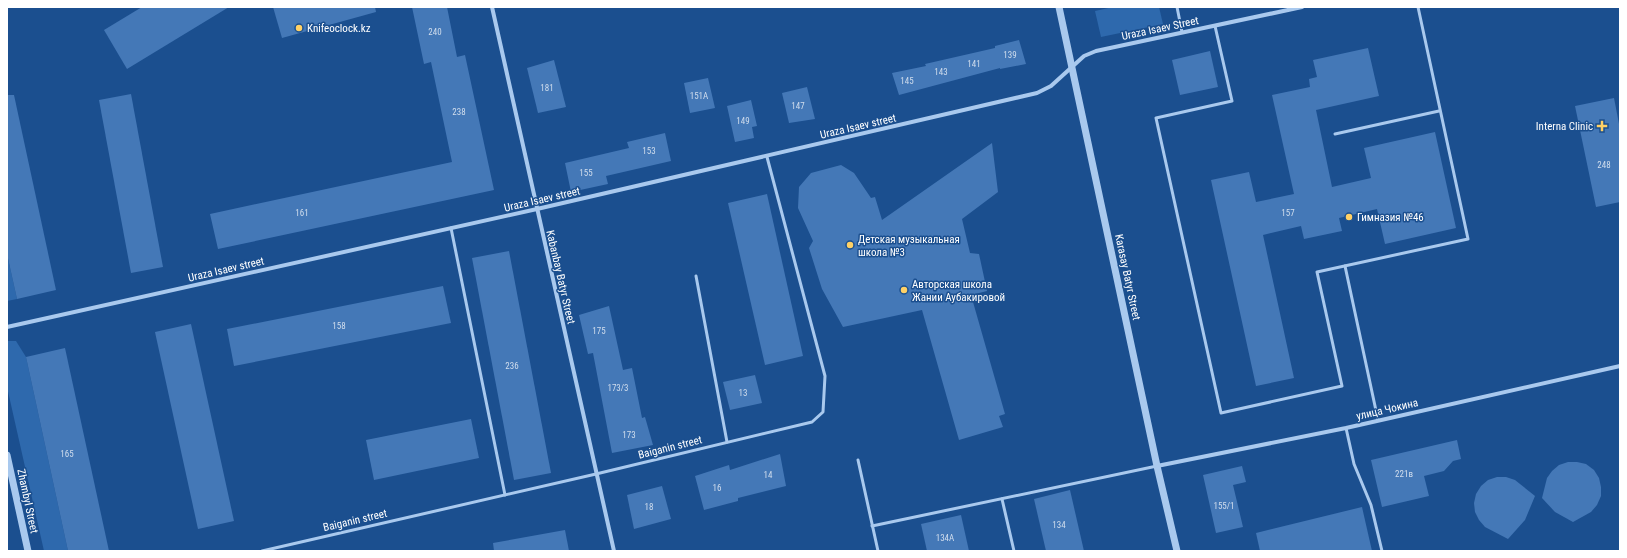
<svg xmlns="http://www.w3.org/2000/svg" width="1627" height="558" viewBox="0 0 1627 558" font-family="'Roboto Condensed',sans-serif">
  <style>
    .green { fill: #2e69ad }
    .building { fill: #4478b7 }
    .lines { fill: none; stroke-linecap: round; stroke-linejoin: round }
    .service { stroke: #a9c9ee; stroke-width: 3 }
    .minor { stroke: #a9c9ee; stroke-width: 4 }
    .tertiary { stroke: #a9c9ee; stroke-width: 7 }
    .poi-dot { fill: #ffd166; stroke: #1b4f8f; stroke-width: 1.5 }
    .labels { text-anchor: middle; stroke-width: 3; stroke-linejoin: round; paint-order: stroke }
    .number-label { font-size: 9px; fill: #d0dded }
    .poi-label { font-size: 11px; fill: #fff; stroke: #1b4f8f; text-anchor: start }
    .street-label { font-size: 11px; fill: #fff; stroke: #1b4f8f }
  </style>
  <rect width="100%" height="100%" fill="#1b4f8f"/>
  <g class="green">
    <path d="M 1113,7 L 1159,7 L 1163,24 L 1101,37 L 1095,11 Z"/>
    <path d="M 7,254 L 17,299 L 7,301 Z"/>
    <path d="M 7,341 L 16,341 L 26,357 L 68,551 L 44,551 L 7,387 Z"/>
  </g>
  <g class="building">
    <path d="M 142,7 L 229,7 L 127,69 L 104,30 Z"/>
    <path d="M 273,7 L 375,7 L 376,12 L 282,38 Z"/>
    <path d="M 412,7 L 447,7 L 457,57 L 465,55 L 494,190 L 218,249 L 210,214 L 452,162 L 431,62 L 424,64 Z"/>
    <path d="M 1019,40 L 1026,64 L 1000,69 L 1000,68 L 899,95 L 892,73 L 926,66 L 925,64 L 995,48 L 995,46 Z"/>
    <path d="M 1368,48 L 1379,96 L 1316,110 L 1332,187 L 1371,178 L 1364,148 L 1435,132 L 1456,228 L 1385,244 L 1377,209 L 1339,218 L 1342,231 L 1304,239 L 1301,226 L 1263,235 L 1294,378 L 1256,386 L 1211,180 L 1249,172 L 1256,202 L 1294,194 L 1272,95 L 1310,87 L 1309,79 L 1317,77 L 1313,60 Z"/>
    <path d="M 1210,51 L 1218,87 L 1180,95 L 1172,60 Z"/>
    <path d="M 554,60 L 566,107 L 538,113 L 527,68 Z"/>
    <path d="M 708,78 L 715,108 L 690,113 L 684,83 Z"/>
    <path d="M 807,87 L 815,119 L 789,123 L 782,93 Z"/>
    <path d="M 131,94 L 163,267 L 131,273 L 99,100 Z"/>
    <path d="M 7,95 L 14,95 L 56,290 L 17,299 L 7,254 Z"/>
    <path d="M 1614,98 L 1620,129 L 1620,202 L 1596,207 L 1575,106 Z"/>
    <path d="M 751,100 L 757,126 L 752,127 L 754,138 L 735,142 L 727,106 Z"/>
    <path d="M 665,133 L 671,161 L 606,176 L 608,184 L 571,192 L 565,163 L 629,148 L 627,142 Z"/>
    <path d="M 992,143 L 998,192 L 962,219 L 970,253 L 979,254 L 987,291 L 971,295 L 1005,414 L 999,416 L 1003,427 L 959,440 L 922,310 L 843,327 L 822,289 L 809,248 L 813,241 L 798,208 L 799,187 L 811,173 L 841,165 L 854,173 L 871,198 L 875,197 L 882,220 Z"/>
    <path d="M 767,194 L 803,356 L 765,365 L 728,203 Z"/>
    <path d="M 509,251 L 551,473 L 514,480 L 472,258 Z"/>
    <path d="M 443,286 L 451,323 L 234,366 L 227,329 Z"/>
    <path d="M 609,306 L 623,370 L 632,368 L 642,418 L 645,417 L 653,445 L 612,453 L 593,353 L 588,354 L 579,315 Z"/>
    <path d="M 191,324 L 234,521 L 198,529 L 155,332 Z"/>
    <path d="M 65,348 L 109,551 L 68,551 L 26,357 Z"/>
    <path d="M 755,375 L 762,403 L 730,410 L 723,382 Z"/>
    <path d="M 471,419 L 479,458 L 374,480 L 366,440 Z"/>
    <path d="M 1457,440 L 1461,459 L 1453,461 L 1444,471 L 1424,476 L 1429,496 L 1382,507 L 1371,460 Z"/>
    <path d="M 780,454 L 786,486 L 738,498 L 738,501 L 704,510 L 695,476 L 729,465 L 730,470 Z"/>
    <path d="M 1568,462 L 1577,462 L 1586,464 L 1594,470 L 1599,478 L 1601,487 L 1601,496 L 1597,505 L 1591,512 L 1573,522 L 1555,512 L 1542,498 L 1547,478 L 1552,471 L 1559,465 Z"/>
    <path d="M 1242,466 L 1246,482 L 1233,485 L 1243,527 L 1216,533 L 1203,475 Z"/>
    <path d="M 1497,477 L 1506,477 L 1515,480 L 1535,496 L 1525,520 L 1508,539 L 1485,527 L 1479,520 L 1475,512 L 1474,503 L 1476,494 L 1481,486 L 1488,480 Z"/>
    <path d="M 662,486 L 671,519 L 634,529 L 627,495 Z"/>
    <path d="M 1070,490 L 1084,551 L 1046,551 L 1034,499 Z"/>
    <path d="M 1362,507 L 1372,551 L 1260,551 L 1256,533 Z"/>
    <path d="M 961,515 L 969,551 L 927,551 L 921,524 Z"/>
    <path d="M 565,530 L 569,551 L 494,551 L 493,543 Z"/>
  </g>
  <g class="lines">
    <g class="service">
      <path d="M 1177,7 L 1182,32"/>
      <path d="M 1215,26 L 1232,101 L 1156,118 L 1221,413 L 1342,386 L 1317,272 L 1468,239 L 1418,7"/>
      <path d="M 1335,134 L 1439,111"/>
      <path d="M 451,228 L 505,495"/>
      <path d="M 1345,266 L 1378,420"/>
      <path d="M 696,276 L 727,442"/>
      <path d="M 1346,428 L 1354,464 L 1371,505 L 1382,551"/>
      <path d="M 858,460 L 878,551"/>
      <path d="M 1002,499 L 1014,551"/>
      <path d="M 872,526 L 1157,466"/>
      <path d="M 262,551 L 596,474 L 812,422 L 823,412 L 825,376 L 767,157"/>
    </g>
    <g class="minor">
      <path d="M 492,7 L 614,551"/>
      <path d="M 7,327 L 537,209 L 1037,93 L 1051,86 L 1084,56 L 1096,51 L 1302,7"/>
      <path d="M 1157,466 L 1346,428 L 1620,366"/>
    </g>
    <g class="tertiary">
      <path d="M 1059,7 L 1157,466 L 1177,551"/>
      <path d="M 7,455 L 28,551"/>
    </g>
  </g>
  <g class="poi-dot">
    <circle cx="299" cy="28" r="4"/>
    <path d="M1600 120h4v4h4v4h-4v4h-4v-4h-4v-4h4z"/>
    <circle cx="1349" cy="217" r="4"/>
    <circle cx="850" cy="245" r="4"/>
    <circle cx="904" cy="290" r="4"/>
  </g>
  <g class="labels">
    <g class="number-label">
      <text x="435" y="35">240</text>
      <text x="1010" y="58">139</text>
      <text x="974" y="67">141</text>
      <text x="941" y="75">143</text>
      <text x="907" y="84">145</text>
      <text x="547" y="91">181</text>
      <text x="699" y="99">151А</text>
      <text x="798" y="109">147</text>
      <text x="459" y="115">238</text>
      <text x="743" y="124">149</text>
      <text x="649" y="154">153</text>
      <text x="1604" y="168">248</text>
      <text x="586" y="176">155</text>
      <text x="302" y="216">161</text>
      <text x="1288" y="216">157</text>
      <text x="339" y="329">158</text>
      <text x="599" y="334">175</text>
      <text x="512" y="369">236</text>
      <text x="618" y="391">173/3</text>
      <text x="743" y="396">13</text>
      <text x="629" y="438">173</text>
      <text x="67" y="457">165</text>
      <text x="1404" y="477">221в</text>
      <text x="768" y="478">14</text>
      <text x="717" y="491">16</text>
      <text x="1224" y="509">155/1</text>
      <text x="649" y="510">18</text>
      <text x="1059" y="528">134</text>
      <text x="945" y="541">134А</text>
    </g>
    <g class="poi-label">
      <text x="307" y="32">Knifeoclock.kz</text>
      <text x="1593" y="130" text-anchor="end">Interna Clinic</text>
      <text x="1357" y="221">Гимназия №46</text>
      <text x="858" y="243">Детская музыкальная<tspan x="858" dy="13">школа №3</tspan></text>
      <text x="912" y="288">Авторская школа<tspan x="912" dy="13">Жании Аубакировой</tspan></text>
    </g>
    <g class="street-label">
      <text transform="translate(1160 28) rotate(-12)" y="4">Uraza Isaev Street</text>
      <text transform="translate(858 126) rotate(-13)" y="4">Uraza Isaev street</text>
      <text transform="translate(542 199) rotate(-13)" y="4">Uraza Isaev street</text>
      <text transform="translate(226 269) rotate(-13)" y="4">Uraza Isaev street</text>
      <text transform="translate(561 277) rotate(77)" y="4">Kabanbay Batyr Street</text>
      <text transform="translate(1128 277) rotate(78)" y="4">Karasay Batyr Street</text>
      <text transform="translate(1387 409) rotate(-13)" y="4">улица Чокина</text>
      <text transform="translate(670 447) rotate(-14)" y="4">Baiganin street</text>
      <text transform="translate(28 501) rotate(78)" y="4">Zhambyl Street</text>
      <text transform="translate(355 520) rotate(-13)" y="4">Baiganin street</text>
    </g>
  </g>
  <rect width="1627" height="558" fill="none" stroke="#ffffff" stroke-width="16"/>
</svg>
